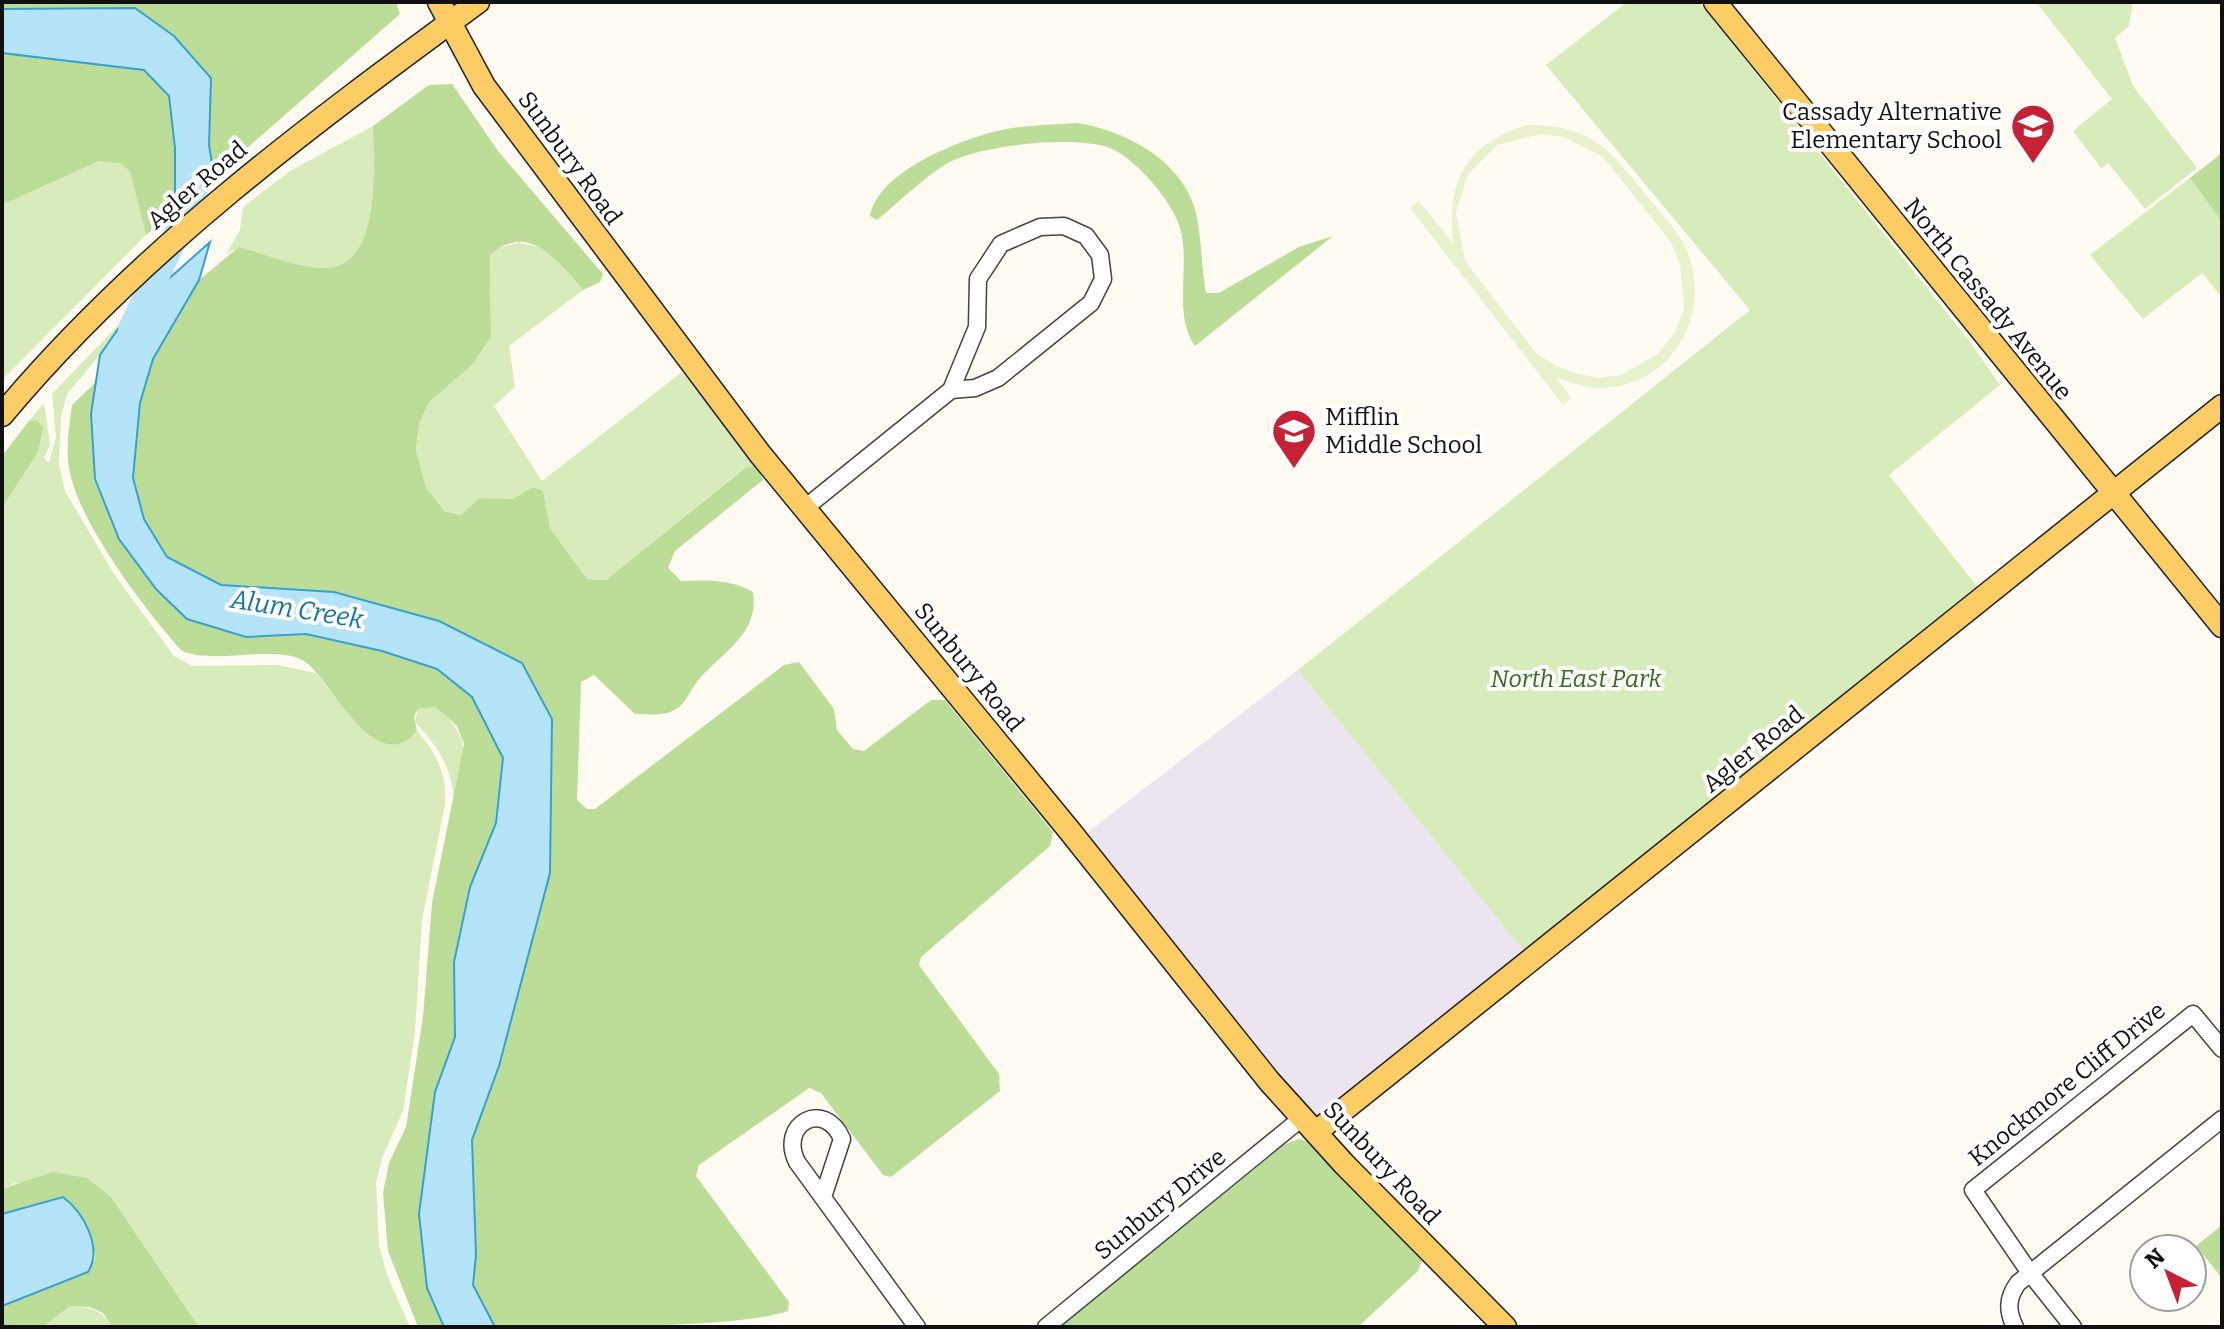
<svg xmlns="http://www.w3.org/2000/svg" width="2224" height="1329" viewBox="0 0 2224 1329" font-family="Bitter,serif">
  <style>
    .industrial { fill: #ece4ee }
    .green { fill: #d7ecba }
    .forest { fill: #bcdd98 }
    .pitch { fill: #e8f2cc; fill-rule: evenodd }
    .water { fill: #b5e4f8; stroke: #39a1d2; stroke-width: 2 }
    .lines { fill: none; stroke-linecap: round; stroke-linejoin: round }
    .river { stroke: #b5e4f8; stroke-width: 26 }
    .minor-casing { stroke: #434343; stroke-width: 19 }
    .major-casing { stroke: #212121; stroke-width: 25 }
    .minor { stroke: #fff; stroke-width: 16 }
    .major { stroke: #fccc65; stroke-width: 22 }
    .labels { text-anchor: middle; stroke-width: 8; stroke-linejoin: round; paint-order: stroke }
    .poi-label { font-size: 24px; fill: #101010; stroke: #fff; text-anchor: end }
    .street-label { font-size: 24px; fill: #101010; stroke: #fff }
    .park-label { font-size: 24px; font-style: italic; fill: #336b1d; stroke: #fff }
    .water-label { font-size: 26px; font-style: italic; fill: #1372a7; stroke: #fff }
  </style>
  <rect width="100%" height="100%" fill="#fffbf2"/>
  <path class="industrial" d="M 1298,670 L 1535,964 L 1312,1126 L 1084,835 Z"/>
  <g class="green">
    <path d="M 1627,2 L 1699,2 L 1970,342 L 2000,385 L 1889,475 L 1979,589 L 1524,951 L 1298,670 L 1750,310 L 1546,65 Z"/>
    <path d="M 2036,2 L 2133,2 L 2129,26 L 2115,38 L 2133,86 L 2197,168 L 2145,209 L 2108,163 L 2101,168 L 2073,131 L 2112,99 Z"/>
    <path d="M 373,126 C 373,164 383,270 323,268 C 296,267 265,254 239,247 L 226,254 L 240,230 L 243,207 L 290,171 Z"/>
    <path d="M 99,161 L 122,164 L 130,172 L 146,235 L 2,380 L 2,205 Z"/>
    <path d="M 2190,178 L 2222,222 L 2222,297 L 2202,273 L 2143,319 L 2090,255 Z"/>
    <path d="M 518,243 L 547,248 L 583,290 L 509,346 L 515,387 L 494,406 L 542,481 L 682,372 L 757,466 L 745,467 L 606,580 L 587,579 L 550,528 L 543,491 L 533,487 L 513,499 L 479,498 L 461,515 L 445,513 L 426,488 L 416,450 L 419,424 L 429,402 L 472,365 L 491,337 L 490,255 L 498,248 Z"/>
    <path d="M 127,316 L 100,355 L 67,394 L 61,417 L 59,465 L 65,491 L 114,574 L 174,656 L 192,666 L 277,665 L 316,673 L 354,721 L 411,738 L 417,731 C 436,752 447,774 445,804 L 422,920 L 415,1032 L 403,1111 L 382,1158 L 376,1183 L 379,1246 L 387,1275 L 410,1327 L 199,1327 L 111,1197 L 15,1183 L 2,1189 L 2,508 L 38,452 L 37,420 L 29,421 L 44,403 L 50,444 L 44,458 L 49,463 L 56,437 L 52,394 Z"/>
    <path d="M 437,707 C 475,743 463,755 454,801 C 452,768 438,746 415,722 L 418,709 Z"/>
    <path d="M 70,1306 C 90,1307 100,1309 112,1327 L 43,1327 Z"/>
  </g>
  <g class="forest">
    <path d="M 2,2 L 396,2 L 400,14 L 214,177 L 209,145 L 211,78 L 43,11 L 2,9 Z"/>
    <path d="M 2,53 L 144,70 L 169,96 L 175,148 L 175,212 L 146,235 L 130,172 L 122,164 L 99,161 L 2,205 Z"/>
    <path d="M 452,84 L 498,151 L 603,274 L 600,282 L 583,290 C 559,262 529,220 490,255 L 491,337 L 472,365 L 429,402 L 419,424 L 416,450 L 426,488 L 445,512 L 461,515 L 479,498 L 513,499 L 533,487 L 543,491 L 550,528 L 587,579 L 606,580 L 746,467 L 757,466 L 763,480 L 675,551 L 668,568 L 681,581 C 706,580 731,579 753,592 C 760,632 724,651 700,678 C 692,687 687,701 678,708 C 665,717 650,714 635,714 L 594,675 L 581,682 L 577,800 L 587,809 L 595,809 L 784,665 L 799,662 L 834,709 L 837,730 L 853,749 L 864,751 L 931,700 L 945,700 L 1053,832 L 1050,846 L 921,957 L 919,965 L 999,1074 L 1000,1091 L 891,1177 L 883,1175 L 821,1093 L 809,1088 L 699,1165 L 696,1176 L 789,1302 L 788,1311 C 738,1329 560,1327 495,1327 L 473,1285 L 476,1255 L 472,1140 L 499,1066 L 550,873 L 552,719 L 334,592 L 221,585 L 167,557 L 144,519 L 133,478 L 140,403 L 153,359 L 199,280 L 239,247 C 265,254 296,267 323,268 C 383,270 373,164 373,126 L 429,85 Z"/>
    <path d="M 1077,123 C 1123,130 1178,158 1194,206 C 1202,233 1201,265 1206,293 L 1219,293 L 1299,247 L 1333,236 L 1195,346 C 1172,313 1191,266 1180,228 C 1173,202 1135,158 1110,148 C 1075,135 987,145 954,160 C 927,173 901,201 877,220 L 870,216 C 878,172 957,141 997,131 C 1022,125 1051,125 1077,123 Z"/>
    <path d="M 2222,153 L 2222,222 L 2190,178 Z"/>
    <path d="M 96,382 L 91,414 L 119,539 L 246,637 L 306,634 L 382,651 L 437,669 L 472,697 L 504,758 L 496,823 L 470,887 L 454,962 L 455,1037 L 435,1092 L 419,1214 L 427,1288 L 444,1327 L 418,1327 L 388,1251 L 383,1193 L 389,1163 L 406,1127 L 423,1017 L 432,903 L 464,744 L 457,726 L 436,707 L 418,709 L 414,716 L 417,731 C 377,779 333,685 308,664 C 282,641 213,667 181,650 C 145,610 81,525 70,473 C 65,451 69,427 72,405 Z"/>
    <path d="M 37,420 L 43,427 L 38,452 L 2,508 L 2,456 L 29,421 Z"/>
    <path d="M 1299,1139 L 1309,1142 L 1422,1261 L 1418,1271 L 1358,1327 L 1060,1327 L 1285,1144 Z"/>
    <path d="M 53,1172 L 87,1178 L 111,1197 L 199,1327 L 112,1327 L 103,1313 L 90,1307 L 70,1306 L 43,1327 L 2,1327 L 2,1306 L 95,1260 C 95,1238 81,1210 63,1197 L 2,1214 L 2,1189 Z"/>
    <path d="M 2222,1225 L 2222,1278 L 2196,1246 Z"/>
  </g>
  <path class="pitch" d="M 1527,125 C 1589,125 1607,146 1643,191 C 1658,211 1681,232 1689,256 C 1711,320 1668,389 1597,388 C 1582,387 1569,382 1556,377 L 1571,398 L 1563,405 L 1410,208 L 1419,201 L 1453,243 C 1446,181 1466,144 1527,125 ZM 1541,134 L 1564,137 L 1603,157 L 1671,242 L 1680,264 L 1684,308 L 1675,332 L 1658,354 L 1621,375 L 1599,378 L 1579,374 L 1558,367 L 1536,353 L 1465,261 L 1456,213 L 1468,174 L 1497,145 Z"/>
  <g class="water">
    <path d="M 135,8 L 174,36 L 211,78 L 209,145 L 214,177 L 175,212 L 175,148 L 169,96 L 144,70 L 2,53 L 2,9 Z"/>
    <path d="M 210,242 L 199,280 L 153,359 L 140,403 L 133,478 L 144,519 L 167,557 L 221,585 L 334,592 L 439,621 L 522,663 L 552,719 L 550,873 L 499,1066 L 472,1140 L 476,1255 L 473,1285 L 495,1327 L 444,1327 L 427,1288 L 419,1214 L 435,1092 L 455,1037 L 454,962 L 470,887 L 496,823 L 503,758 L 472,697 L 437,669 L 382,651 L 306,634 L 246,637 L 187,619 L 156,589 L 119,539 L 95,479 L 91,414 L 100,355 L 127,316 Z"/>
    <path d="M 63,1197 C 84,1213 103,1248 88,1272 L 2,1306 L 2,1214 Z"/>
  </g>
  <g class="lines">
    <path class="river" d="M 131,329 L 195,196 L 194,159"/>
    <g class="minor-casing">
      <g id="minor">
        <path d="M 805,508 L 951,390 L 977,327 L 978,279 L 1001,244 L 1040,227 L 1064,226 L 1086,236 L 1100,255 L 1103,279 L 1091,303 L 998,378 L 975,388 L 951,390"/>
        <path d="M 823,1197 L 842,1139 C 825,1099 778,1123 797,1162 L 917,1327"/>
        <path d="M 1046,1327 L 1303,1117"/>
        <path d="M 2015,1327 C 2007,1311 2007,1298 2018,1283 L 2222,1119"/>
        <path d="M 2073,1327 L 2030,1273 L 1973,1190 L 2193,1014 L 2222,1049"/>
      </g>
    </g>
    <g class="major-casing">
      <g id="major">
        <path d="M 439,2 L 484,86 L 760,454 L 1069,830 L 1269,1081 L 1344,1164 L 1505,1327"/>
        <path d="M 1715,2 L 2222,626"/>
        <path d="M 2,415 C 138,252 308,127 478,2"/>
        <path d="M 1316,1132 L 2222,406"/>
      </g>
    </g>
    <use href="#minor" class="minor"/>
    <use href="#major" class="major"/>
  </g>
  <defs>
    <g id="school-pin" transform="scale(2.3)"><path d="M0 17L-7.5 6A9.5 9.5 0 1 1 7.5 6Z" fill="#c52236" stroke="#fff"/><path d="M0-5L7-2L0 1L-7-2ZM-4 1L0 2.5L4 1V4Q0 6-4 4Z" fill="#fff"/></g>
  </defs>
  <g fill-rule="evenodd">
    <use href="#school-pin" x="2033" y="126"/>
    <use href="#school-pin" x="1294" y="431"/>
  </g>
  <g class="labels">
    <g class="poi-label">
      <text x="2002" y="120">Cassady Alternative<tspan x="2002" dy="28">Elementary School</tspan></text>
      <text x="1325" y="425" text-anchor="start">Mifflin<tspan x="1325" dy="28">Middle School</tspan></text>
    </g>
    <g class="street-label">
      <text transform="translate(570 158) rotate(54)" y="8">Sunbury Road</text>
      <text transform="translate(197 185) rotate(-40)" y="8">Agler Road</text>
      <text transform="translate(1988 299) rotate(51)" y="8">North Cassady Avenue</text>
      <text transform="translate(969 667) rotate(51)" y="8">Sunbury Road</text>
      <text transform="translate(1753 749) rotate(-39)" y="8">Agler Road</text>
      <text transform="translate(2067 1084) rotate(-39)" y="8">Knockmore Cliff Drive</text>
      <text transform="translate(1382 1163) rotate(47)" y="8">Sunbury Road</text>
      <text transform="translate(1160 1204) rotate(-39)" y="8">Sunbury Drive</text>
    </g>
    <g class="park-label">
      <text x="1576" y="687">North East Park</text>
    </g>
    <g class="water-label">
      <text transform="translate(297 609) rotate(9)" y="9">Alum Creek</text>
    </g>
  </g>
  <rect width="2224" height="1329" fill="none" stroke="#101010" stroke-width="8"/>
  <g transform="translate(2168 1273) rotate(318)"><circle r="38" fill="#ffffff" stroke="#9f9f9f" stroke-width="2"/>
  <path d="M0-6L14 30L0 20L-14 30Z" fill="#c52236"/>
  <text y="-12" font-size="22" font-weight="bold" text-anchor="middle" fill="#101010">N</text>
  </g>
</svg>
